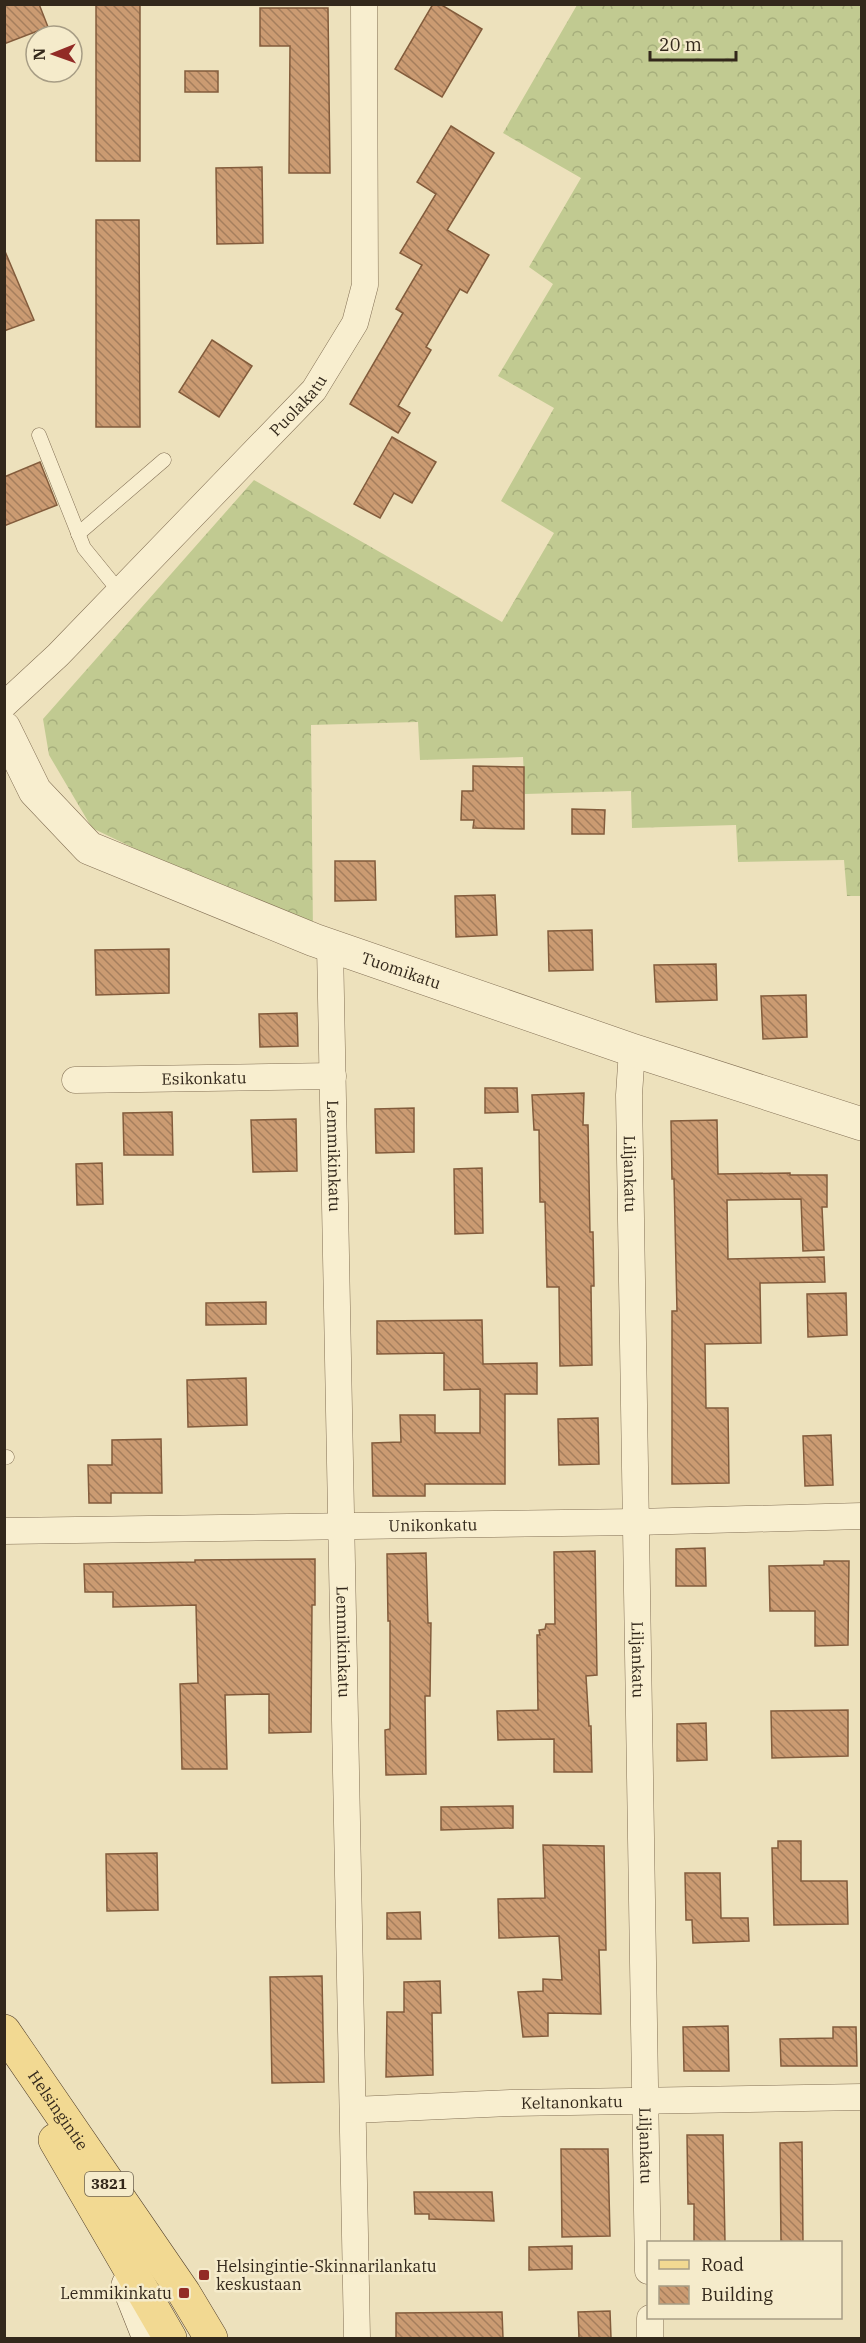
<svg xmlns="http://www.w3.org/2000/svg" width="866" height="2343" viewBox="0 0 866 2343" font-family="'IBM Plex Serif',serif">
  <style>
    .forest { fill: url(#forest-crowns) }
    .building { fill: url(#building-back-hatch); stroke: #835c3c; stroke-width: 1.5 }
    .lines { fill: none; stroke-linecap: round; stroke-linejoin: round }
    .service-casing { stroke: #847156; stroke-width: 15 }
    .minor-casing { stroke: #847156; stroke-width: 27 }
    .tertiary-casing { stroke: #847156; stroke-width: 34 }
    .secondary-casing { stroke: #665239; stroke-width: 34 }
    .primary-casing { stroke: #513f2b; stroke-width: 34 }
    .service { stroke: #f8eecf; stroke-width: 14 }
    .minor { stroke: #f8eecf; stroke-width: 26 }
    .tertiary { stroke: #f8eecf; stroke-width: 33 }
    .secondary { stroke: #f8eecf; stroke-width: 33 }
    .primary { stroke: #f2d992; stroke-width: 33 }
    .poi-dot { fill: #922b26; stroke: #f5ebcb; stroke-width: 2 }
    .labels { text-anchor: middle; stroke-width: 5; stroke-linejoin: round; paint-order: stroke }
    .shield { fill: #f5ebcb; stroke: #6d6250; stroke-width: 1.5 }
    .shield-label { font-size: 15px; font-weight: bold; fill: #33281b }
    .street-label { font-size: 16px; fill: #33281b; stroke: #f5ebcb }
    .poi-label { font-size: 16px; fill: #33281b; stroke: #f5ebcb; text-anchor: start }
  </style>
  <defs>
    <pattern id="forest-crowns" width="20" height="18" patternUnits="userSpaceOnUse" patternTransform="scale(1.5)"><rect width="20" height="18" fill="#c1ca91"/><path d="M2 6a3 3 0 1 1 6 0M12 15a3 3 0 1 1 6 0" fill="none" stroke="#a6ae7c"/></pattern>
    <pattern id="building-back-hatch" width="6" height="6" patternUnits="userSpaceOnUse" patternTransform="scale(1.5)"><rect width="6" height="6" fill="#cb9b72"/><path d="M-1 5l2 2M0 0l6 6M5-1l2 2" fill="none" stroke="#a57e5d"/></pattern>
  </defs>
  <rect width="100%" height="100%" fill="#ede1bc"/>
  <path class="forest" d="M 577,5 L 861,5 L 861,896 L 847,896 L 844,860 L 738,862 L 736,825 L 632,828 L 631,791 L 525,794 L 523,757 L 420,760 L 418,722 L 311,725 L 313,934 L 92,828 L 49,755 L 43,719 L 254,480 L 502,622 L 554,533 L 501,501 L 554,408 L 498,376 L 553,284 L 529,267 L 581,178 L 503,133 Z"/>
  <g class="building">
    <path d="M 4,4 L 39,4 L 48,27 L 4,44 Z"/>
    <rect x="96" y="4" width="44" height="157"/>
    <path d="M 433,4 L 440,4 L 482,29 L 442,97 L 395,69 Z"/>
    <path d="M 260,8 L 328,8 L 330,173 L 289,173 L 290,46 L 260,46 Z"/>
    <rect x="185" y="71" width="33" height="21"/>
    <path d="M 451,126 L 494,153 L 447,230 L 489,255 L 467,293 L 460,289 L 426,347 L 431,350 L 398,406 L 410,413 L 398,433 L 350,404 L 403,313 L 396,309 L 422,265 L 400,253 L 436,194 L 417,182 Z"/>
    <path d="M 262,167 L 263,243 L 217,244 L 216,168 Z"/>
    <path d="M 96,220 L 139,220 L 140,427 L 96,427 Z"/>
    <path d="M 4,249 L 34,320 L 4,331 Z"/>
    <path d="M 212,340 L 252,366 L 219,417 L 179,392 Z"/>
    <path d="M 392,437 L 436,462 L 412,503 L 394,493 L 380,518 L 354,504 Z"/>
    <path d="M 40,462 L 57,505 L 4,526 L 4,477 Z"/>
    <path d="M 473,766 L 524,767 L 524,829 L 473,828 L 474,820 L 461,820 L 462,791 L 473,791 Z"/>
    <path d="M 572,809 L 605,810 L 604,834 L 572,834 Z"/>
    <path d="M 335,861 L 375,861 L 376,900 L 335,901 Z"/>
    <path d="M 495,895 L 497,935 L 456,937 L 455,896 Z"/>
    <path d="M 592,930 L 593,970 L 549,971 L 548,931 Z"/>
    <path d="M 169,949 L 169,993 L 96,995 L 95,950 Z"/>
    <path d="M 716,964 L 717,1000 L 656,1002 L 654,965 Z"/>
    <path d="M 806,995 L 807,1037 L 763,1039 L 761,996 Z"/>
    <path d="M 297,1013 L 298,1046 L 260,1047 L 259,1014 Z"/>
    <path d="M 485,1088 L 517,1088 L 518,1112 L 485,1113 Z"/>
    <path d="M 584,1093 L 583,1125 L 588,1125 L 590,1232 L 593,1232 L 594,1286 L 591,1286 L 592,1365 L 560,1366 L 559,1287 L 547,1287 L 545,1202 L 540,1202 L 539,1130 L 534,1130 L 532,1095 Z"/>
    <path d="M 414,1108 L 414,1152 L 376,1153 L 375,1109 Z"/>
    <path d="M 172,1112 L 173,1155 L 124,1155 L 123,1113 Z"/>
    <path d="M 296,1119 L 297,1171 L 253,1172 L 251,1120 Z"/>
    <path d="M 717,1120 L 718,1174 L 790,1173 L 790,1175 L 827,1175 L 827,1207 L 822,1207 L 824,1250 L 803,1251 L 801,1199 L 727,1200 L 728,1259 L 824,1257 L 825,1282 L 760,1283 L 761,1343 L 705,1344 L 706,1408 L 728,1408 L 729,1483 L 672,1484 L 672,1311 L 677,1311 L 674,1179 L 672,1179 L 671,1121 Z"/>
    <path d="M 102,1163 L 103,1204 L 77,1205 L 76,1164 Z"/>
    <path d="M 482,1168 L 483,1233 L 455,1234 L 454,1169 Z"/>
    <path d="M 846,1293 L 847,1335 L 808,1337 L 807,1294 Z"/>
    <path d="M 266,1302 L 266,1324 L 206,1325 L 206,1303 Z"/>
    <path d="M 482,1320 L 483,1364 L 537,1363 L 537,1394 L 505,1394 L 505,1484 L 425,1484 L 425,1496 L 373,1496 L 372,1443 L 401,1442 L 400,1415 L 435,1415 L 435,1433 L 480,1433 L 480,1389 L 444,1390 L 444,1353 L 377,1354 L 377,1321 Z"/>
    <path d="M 246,1378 L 247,1425 L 188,1427 L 187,1380 Z"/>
    <path d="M 598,1418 L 599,1464 L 559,1465 L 558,1419 Z"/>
    <path d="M 831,1435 L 833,1485 L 805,1486 L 803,1436 Z"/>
    <path d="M 161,1439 L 162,1493 L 111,1493 L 111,1503 L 89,1503 L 88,1465 L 112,1465 L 112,1440 Z"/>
    <path d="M 705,1548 L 706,1586 L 676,1586 L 676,1549 Z"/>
    <path d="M 595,1551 L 597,1675 L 586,1676 L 589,1726 L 591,1726 L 592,1772 L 554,1772 L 554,1739 L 498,1740 L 497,1711 L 538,1710 L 537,1635 L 540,1635 L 539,1630 L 545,1629 L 546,1624 L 555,1624 L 554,1552 Z"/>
    <path d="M 426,1553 L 428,1623 L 431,1623 L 430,1696 L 425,1696 L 426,1774 L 386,1775 L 385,1730 L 390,1729 L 390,1621 L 388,1621 L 387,1554 Z"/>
    <path d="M 315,1559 L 315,1605 L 312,1605 L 311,1732 L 269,1733 L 269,1694 L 225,1695 L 227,1769 L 182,1769 L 180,1684 L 198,1683 L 196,1605 L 113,1607 L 113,1592 L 85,1592 L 84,1564 L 195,1562 L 195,1560 Z"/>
    <path d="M 824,1561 L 849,1561 L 848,1645 L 815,1646 L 815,1611 L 770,1611 L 769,1566 L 824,1565 Z"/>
    <path d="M 848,1710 L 848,1756 L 772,1758 L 771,1711 Z"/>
    <path d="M 706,1723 L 707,1760 L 677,1761 L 677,1724 Z"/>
    <path d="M 513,1806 L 513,1828 L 441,1830 L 441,1807 Z"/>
    <path d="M 778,1841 L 801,1841 L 801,1881 L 847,1881 L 848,1924 L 774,1925 L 772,1848 L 778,1848 Z"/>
    <path d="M 543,1845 L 604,1846 L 606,1950 L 599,1950 L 601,2014 L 548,2013 L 548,2036 L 523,2037 L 518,1992 L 543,1991 L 543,1979 L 562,1980 L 559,1936 L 499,1938 L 498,1899 L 545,1898 Z"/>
    <path d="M 157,1853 L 158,1910 L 107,1911 L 106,1854 Z"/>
    <path d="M 685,1873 L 720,1873 L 721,1918 L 748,1918 L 749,1941 L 693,1943 L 692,1920 L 686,1920 Z"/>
    <path d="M 420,1912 L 421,1939 L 387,1939 L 387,1913 Z"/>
    <path d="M 322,1976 L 324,2082 L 272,2083 L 270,1977 Z"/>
    <path d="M 440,1981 L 441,2013 L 432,2013 L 433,2075 L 386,2077 L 387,2012 L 404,2012 L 404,1982 Z"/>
    <path d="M 728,2026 L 729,2071 L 684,2071 L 683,2027 Z"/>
    <path d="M 833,2027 L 856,2027 L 857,2066 L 781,2066 L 780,2039 L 833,2038 Z"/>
    <path d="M 687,2135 L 723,2135 L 725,2242 L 694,2242 L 694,2204 L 688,2204 Z"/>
    <path d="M 802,2142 L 803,2242 L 781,2242 L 780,2143 Z"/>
    <path d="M 561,2149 L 608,2149 L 610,2236 L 562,2237 Z"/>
    <path d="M 414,2192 L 492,2192 L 494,2221 L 429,2219 L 429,2214 L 415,2214 Z"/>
    <path d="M 572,2246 L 572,2269 L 529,2270 L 529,2247 Z"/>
    <path d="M 610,2311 L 611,2338 L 579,2338 L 578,2312 Z"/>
    <path d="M 502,2312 L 503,2338 L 396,2338 L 396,2313 Z"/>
  </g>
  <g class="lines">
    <g class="service-casing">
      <g id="service">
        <path d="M 39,435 L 84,548 L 119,591"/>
        <path d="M 78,534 L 164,460"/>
        <path d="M 4,1458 L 7,1457"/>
      </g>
    </g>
    <g class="minor-casing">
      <g id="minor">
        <path id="s1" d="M 4,705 L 58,655 L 314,390 L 355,323 L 365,285 L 364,4"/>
        <path id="s2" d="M 330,946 L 357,2338"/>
        <path id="s3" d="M 632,1050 L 629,1095 L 648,2271"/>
        <path id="s4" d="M 75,1080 L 333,1076"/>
        <path id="s5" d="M 4,1531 L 636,1522 L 862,1516"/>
        <path id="s6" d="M 353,2110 L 511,2103 L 862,2097"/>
        <path d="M 650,2318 L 650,2338"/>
      </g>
    </g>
    <g class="tertiary-casing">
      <g id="tertiary">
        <path id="s7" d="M 4,728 L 35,791 L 89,848 L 314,940 L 632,1050 L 862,1124"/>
      </g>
    </g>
    <g class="secondary-casing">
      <path id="secondary" d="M 128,2285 L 149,2338"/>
    </g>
    <g class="primary-casing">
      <g id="primary">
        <path id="s8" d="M 4,2031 L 184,2293 L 211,2338"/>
        <path d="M 55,2140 L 170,2338"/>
      </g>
    </g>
    <use href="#service" class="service"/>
    <use href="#minor" class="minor"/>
    <use href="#tertiary" class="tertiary"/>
    <use href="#secondary" class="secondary"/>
    <use href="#primary" class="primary"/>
  </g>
  <g class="poi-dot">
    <rect x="198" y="2269" width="12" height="12" rx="3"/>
    <rect x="178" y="2287" width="12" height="12" rx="3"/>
  </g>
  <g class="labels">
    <rect class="shield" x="85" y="2172" width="48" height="24" rx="4.5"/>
    <g class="shield-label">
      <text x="109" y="2189">3821</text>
    </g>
    <g class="street-label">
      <text dy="6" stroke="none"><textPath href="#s1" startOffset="420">Puolakatu</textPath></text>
      <text dy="6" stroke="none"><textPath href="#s7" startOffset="484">Tuomikatu</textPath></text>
      <text dy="6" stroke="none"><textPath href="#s4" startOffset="129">Esikonkatu</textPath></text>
      <text dy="6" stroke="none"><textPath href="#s2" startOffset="210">Lemmikinkatu</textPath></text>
      <text dy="6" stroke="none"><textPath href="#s3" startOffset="124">Liljankatu</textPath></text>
      <text dy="6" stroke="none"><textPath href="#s5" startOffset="429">Unikonkatu</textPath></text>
      <text dy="6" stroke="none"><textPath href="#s2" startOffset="696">Lemmikinkatu</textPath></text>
      <text dy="6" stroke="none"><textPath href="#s3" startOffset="610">Liljankatu</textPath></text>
      <text dy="6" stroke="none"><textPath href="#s6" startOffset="219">Keltanonkatu</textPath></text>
      <text dy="6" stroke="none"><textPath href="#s8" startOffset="96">Helsingintie</textPath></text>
      <text dy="6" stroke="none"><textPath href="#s3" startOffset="1096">Liljankatu</textPath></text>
    </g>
    <g class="poi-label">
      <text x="216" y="2272">Helsingintie-Skinnarilankatu<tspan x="216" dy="18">keskustaan</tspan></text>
      <text x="172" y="2299" text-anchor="end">Lemmikinkatu</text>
    </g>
  </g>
  <rect width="866" height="2343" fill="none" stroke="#33281b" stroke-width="12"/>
  <rect x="647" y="2241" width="195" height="78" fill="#f5ebcb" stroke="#a79d85" stroke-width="1.5"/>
  <rect x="659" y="2260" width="30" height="9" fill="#f2d992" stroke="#a79d85" stroke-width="1.5"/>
  <text x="701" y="2271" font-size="18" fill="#33281b">Road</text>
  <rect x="659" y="2286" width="30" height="18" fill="url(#building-back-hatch)" stroke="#a79d85" stroke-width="1.5"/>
  <text x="701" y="2301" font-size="18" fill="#33281b">Building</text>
  <g transform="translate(54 54) rotate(269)"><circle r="28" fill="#f5ebcb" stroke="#a79d85" stroke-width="1.5"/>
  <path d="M0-4.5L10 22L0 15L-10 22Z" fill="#922b26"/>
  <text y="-9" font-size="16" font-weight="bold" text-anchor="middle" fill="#33281b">N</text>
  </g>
  <path d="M650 51v9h86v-9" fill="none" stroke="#33281b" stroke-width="3"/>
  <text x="659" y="51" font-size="18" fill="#33281b" stroke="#f5ebcb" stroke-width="4.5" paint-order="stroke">20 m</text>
</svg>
